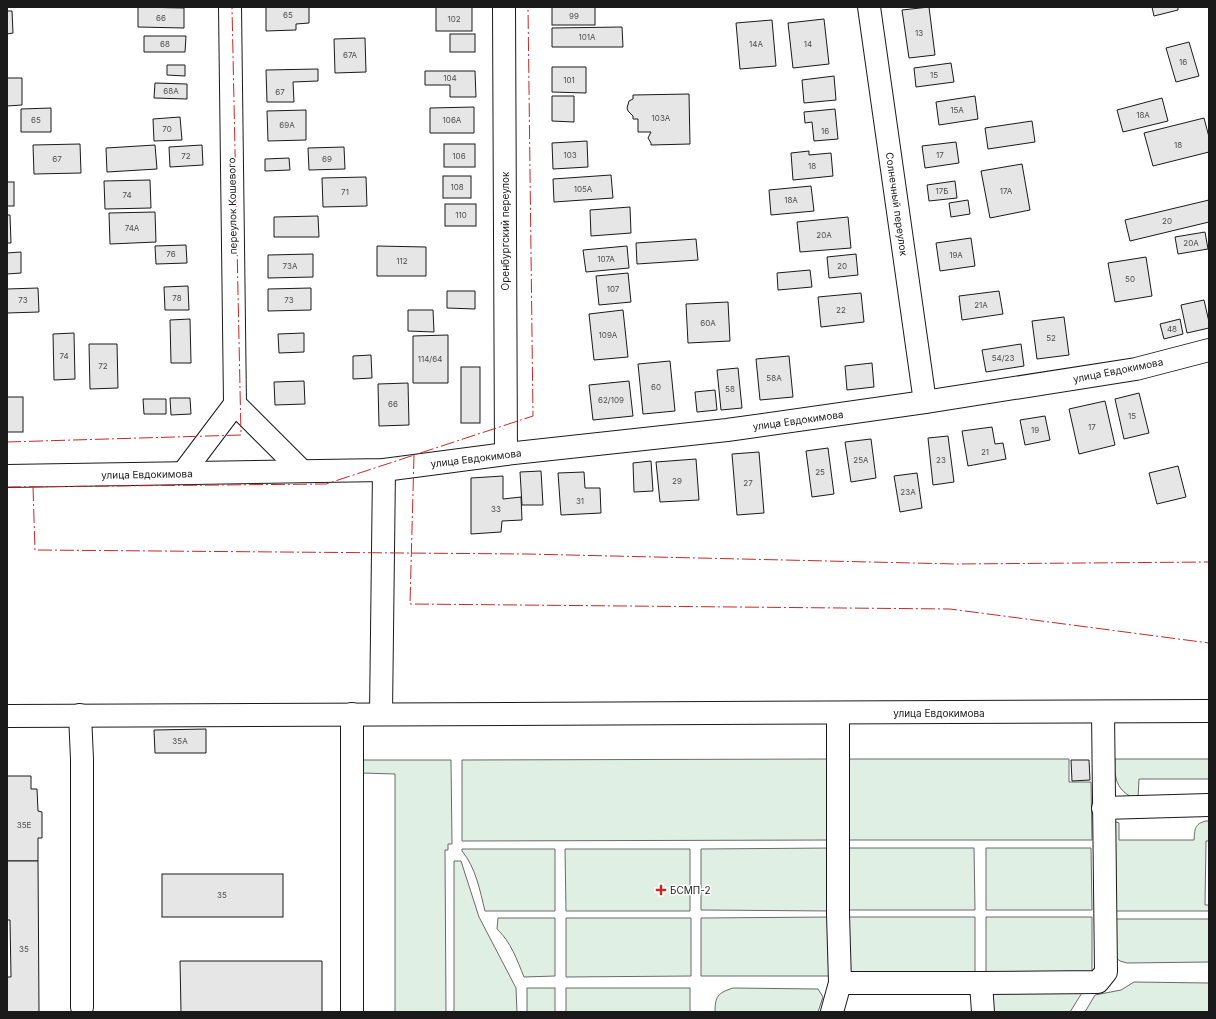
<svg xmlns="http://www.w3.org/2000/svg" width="1216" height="1019" viewBox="0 0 1216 1019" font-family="Inter,sans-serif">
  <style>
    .green { fill: #e0efe3; stroke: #6a6a6a }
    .building { fill: #e6e6e6; stroke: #1a1a1a }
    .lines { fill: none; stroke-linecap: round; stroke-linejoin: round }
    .minor-casing { stroke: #1a1a1a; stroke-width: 24 }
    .major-casing { stroke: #1a1a1a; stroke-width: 24 }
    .minor { stroke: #fff; stroke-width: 22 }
    .major { stroke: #fff; stroke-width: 22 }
    .power { stroke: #c62828; stroke-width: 1; stroke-dasharray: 14 3 2 3; stroke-linecap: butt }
    .poi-dot { fill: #c62828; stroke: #fff; stroke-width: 1.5 }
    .labels { text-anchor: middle; stroke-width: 3; stroke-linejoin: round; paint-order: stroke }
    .number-label { font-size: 8px; fill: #4d4d4d }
    .street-label { font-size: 10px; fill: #1a1a1a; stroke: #fff }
    .poi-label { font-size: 10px; fill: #1a1a1a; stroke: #fff; text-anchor: start }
  </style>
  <rect width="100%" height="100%" fill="#fff"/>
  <g class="green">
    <path d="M 833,759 L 833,840 L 462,841 L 462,760 Z"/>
    <path d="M 843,759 L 1069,759 L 1069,782 L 1091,782 L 1092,840 L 843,840 Z"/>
    <path d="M 1115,759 L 1209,759 L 1209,779 L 1139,779 L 1138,799 C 1128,797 1118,789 1116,778 C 1114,773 1115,765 1115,759 Z"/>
    <path d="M 362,760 L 451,760 L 452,844 L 448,844 L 448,850 L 445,850 L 446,1012 L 395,1012 L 395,774 L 362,773 Z"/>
    <path d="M 1206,821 L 1209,821 L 1209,841 L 1206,841 L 1205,905 L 1209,905 L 1209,911 L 1112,911 L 1113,822 L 1116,822 L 1119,823 L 1119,840 L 1194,840 C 1195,829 1194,824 1206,821 Z"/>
    <path d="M 833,848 L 833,911 L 701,910 L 701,849 Z"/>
    <path d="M 843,848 L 974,848 L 975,910 L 844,910 Z"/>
    <path d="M 986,848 L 1091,848 L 1092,910 L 986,910 Z"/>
    <path d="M 462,849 L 555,849 L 555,911 L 485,911 C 480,891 476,868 462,851 Z"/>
    <path d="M 565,849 L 690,849 L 690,911 L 566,911 Z"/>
    <path d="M 454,861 L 461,861 L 479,917 L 516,988 L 517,1012 L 454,1012 Z"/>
    <path d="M 832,917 L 833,976 L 701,976 L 701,918 Z"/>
    <path d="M 843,917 L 975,917 L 975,976 L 844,976 Z"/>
    <path d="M 986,917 L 1092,917 L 1092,975 L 986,976 Z"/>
    <path d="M 498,918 L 555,918 L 555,976 L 524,977 C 517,960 511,942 497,929 Z"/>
    <path d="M 566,918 L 691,918 L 691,976 L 566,977 Z"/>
    <path d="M 1113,919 L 1209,919 L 1209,962 L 1127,963 L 1120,961 L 1115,957 Z"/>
    <path d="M 1134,982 L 1209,983 L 1209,1012 L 1085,1012 L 1095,995 L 1121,990 Z"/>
    <rect x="527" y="988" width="28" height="24"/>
    <rect x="566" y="988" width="124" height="24"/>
    <path d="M 733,988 L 818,989 L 823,997 L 818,1012 L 715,1012 C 715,996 718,993 733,988 Z"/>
    <path d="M 1085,988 L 1070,1012 L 988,1012 L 993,993 Z"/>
  </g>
  <g class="building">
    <path d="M 138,7 L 184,8 L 184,28 L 138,27 Z"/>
    <path d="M 266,7 L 309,7 L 309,23 L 296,24 L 296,30 L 266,31 Z"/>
    <rect x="436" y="7" width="36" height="24"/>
    <rect x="552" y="7" width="43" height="18"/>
    <path d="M 929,7 L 935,55 L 909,58 L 902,10 Z"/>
    <path d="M 1152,7 L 1178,7 L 1178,10 L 1154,16 Z"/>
    <path d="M 7,11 L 12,11 L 13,33 L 7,34 Z"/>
    <path d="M 824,19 L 829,64 L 793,68 L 788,23 Z"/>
    <path d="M 772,20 L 776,66 L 740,69 L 736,23 Z"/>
    <path d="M 622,27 L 623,47 L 552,47 L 552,28 Z"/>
    <rect x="450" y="34" width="25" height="18"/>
    <path d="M 144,36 L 186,36 L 185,52 L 144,52 Z"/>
    <path d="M 365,38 L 366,72 L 335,73 L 334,39 Z"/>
    <path d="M 1189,42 L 1199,76 L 1176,82 L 1166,48 Z"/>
    <path d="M 951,63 L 954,82 L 916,87 L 914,68 Z"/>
    <path d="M 167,65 L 185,65 L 185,76 L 167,75 Z"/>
    <path d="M 552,67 L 586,67 L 586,93 L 552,92 Z"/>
    <path d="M 318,69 L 318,81 L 293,82 L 294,102 L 267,102 L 266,70 Z"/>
    <path d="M 425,71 L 475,71 L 476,97 L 450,97 L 450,85 L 425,85 Z"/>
    <path d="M 834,76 L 836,100 L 804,103 L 802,80 Z"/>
    <path d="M 7,78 L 22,78 L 22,105 L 7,106 Z"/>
    <path d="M 155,83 L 187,84 L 187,99 L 154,98 Z"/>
    <path d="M 689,94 L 690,144 L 651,145 L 651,143 L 648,138 L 651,132 L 638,132 L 638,119 L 633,119 L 633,116 L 628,111 L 627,108 L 629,101 L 633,99 L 633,95 Z"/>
    <path d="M 552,96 L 574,96 L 574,122 L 552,121 Z"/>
    <path d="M 975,96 L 978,119 L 939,125 L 936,102 Z"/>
    <path d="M 1162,98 L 1168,121 L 1123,132 L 1117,110 Z"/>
    <path d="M 474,107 L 474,133 L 430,133 L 430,108 Z"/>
    <path d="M 51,108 L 51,132 L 21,132 L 21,109 Z"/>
    <path d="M 835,109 L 838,139 L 814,141 L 812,122 L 805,123 L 804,112 Z"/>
    <path d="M 306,110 L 306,140 L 268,141 L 267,111 Z"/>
    <path d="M 180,117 L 182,140 L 154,141 L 153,119 Z"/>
    <path d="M 1204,118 L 1209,137 L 1209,152 L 1153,166 L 1144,133 Z"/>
    <path d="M 1032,121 L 1035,142 L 988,149 L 985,128 Z"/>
    <path d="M 587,141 L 588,167 L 553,169 L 552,143 Z"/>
    <path d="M 956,142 L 959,163 L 925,168 L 922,146 Z"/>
    <path d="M 80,144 L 81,173 L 34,174 L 33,145 Z"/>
    <rect x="444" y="144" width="31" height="23"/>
    <path d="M 155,145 L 157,169 L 107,172 L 106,148 Z"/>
    <path d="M 202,145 L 203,165 L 170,167 L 169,147 Z"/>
    <path d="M 344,147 L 345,169 L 309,170 L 308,148 Z"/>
    <path d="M 809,151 L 809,155 L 831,153 L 833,176 L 793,180 L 791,153 Z"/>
    <path d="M 289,158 L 290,170 L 265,171 L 265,159 Z"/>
    <path d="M 1022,164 L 1030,210 L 990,218 L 981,171 Z"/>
    <path d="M 611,175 L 613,198 L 554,202 L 553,179 Z"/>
    <rect x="443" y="176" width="28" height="22"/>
    <path d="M 366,177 L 367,206 L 323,207 L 322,178 Z"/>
    <path d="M 150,180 L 151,208 L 105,209 L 104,181 Z"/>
    <path d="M 955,181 L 957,198 L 929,201 L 927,185 Z"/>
    <rect x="7" y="182" width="7" height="24"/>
    <path d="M 811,186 L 814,211 L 771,215 L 769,190 Z"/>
    <path d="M 968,200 L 970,214 L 951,217 L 949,203 Z"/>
    <path d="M 1209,200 L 1209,222 L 1130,241 L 1125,220 Z"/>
    <rect x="445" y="204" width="31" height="22"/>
    <path d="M 630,207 L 631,233 L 591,236 L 590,210 Z"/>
    <path d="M 155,212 L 156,242 L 110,244 L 109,213 Z"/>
    <path d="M 7,215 L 10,215 L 11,243 L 7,243 Z"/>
    <path d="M 318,216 L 319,237 L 274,237 L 274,217 Z"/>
    <path d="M 848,217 L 851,248 L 800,252 L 797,222 Z"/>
    <path d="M 1205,232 L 1208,249 L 1178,254 L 1175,237 Z"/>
    <path d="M 971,238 L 975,266 L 940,271 L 936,243 Z"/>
    <path d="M 696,239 L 698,260 L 637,264 L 636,243 Z"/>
    <path d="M 186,245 L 187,263 L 156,264 L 155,246 Z"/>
    <path d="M 377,246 L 426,247 L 426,276 L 377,276 Z"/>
    <path d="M 627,246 L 629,268 L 586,272 L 583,250 Z"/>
    <path d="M 21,252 L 21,273 L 7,274 L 7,253 Z"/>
    <path d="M 313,254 L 313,277 L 268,278 L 268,255 Z"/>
    <path d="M 856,254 L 858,275 L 829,278 L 827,257 Z"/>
    <path d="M 1146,257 L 1152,296 L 1115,302 L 1108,263 Z"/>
    <path d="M 810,270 L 812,287 L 778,290 L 777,273 Z"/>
    <path d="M 628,273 L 631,302 L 599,305 L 596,276 Z"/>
    <path d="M 188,286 L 189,310 L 165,310 L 164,287 Z"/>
    <path d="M 38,288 L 39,312 L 7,313 L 7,289 Z"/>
    <path d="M 311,288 L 311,310 L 268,311 L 268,289 Z"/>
    <path d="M 447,291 L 475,291 L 475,309 L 447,308 Z"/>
    <path d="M 999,291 L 1003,314 L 962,320 L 959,296 Z"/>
    <path d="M 861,293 L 864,322 L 821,327 L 818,297 Z"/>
    <path d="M 1204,300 L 1209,322 L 1209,328 L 1187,333 L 1181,305 Z"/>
    <path d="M 728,302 L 730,341 L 688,343 L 686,304 Z"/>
    <path d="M 408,310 L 433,310 L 434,332 L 408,331 Z"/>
    <path d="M 623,310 L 628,357 L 594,360 L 589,314 Z"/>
    <path d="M 1064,317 L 1069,355 L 1037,359 L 1032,321 Z"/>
    <path d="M 190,319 L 191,363 L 171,363 L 170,320 Z"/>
    <path d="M 1180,319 L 1183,334 L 1164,339 L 1160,324 Z"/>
    <path d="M 74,333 L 75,379 L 54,380 L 53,334 Z"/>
    <path d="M 304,333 L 304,352 L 279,353 L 278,334 Z"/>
    <path d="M 448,335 L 448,383 L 413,383 L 413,336 Z"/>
    <path d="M 89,344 L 117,344 L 118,388 L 90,389 Z"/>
    <path d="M 1021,344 L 1024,366 L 986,372 L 982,350 Z"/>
    <path d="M 371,355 L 372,378 L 353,379 L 353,356 Z"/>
    <path d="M 789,356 L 793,397 L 760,400 L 756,359 Z"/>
    <path d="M 670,361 L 675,411 L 643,414 L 638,364 Z"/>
    <path d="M 872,363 L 874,387 L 847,390 L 845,366 Z"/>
    <rect x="461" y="367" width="19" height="56"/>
    <path d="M 738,368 L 742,408 L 721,410 L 717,370 Z"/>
    <path d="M 304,381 L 305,404 L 275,405 L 274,382 Z"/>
    <path d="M 629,381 L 633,416 L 593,420 L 589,385 Z"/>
    <path d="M 408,383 L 409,425 L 379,426 L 378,384 Z"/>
    <path d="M 715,390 L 717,410 L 697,412 L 695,392 Z"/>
    <path d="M 1139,393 L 1149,433 L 1124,439 L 1115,399 Z"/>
    <rect x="7" y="397" width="16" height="35"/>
    <path d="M 170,398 L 190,398 L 191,414 L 171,415 Z"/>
    <path d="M 143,399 L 166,399 L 166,414 L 144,414 Z"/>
    <path d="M 1105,401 L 1115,445 L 1079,454 L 1069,409 Z"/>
    <path d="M 1045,416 L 1050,440 L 1025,445 L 1020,420 Z"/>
    <path d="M 992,427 L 995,444 L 1003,443 L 1006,459 L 968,466 L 962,431 Z"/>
    <path d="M 948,436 L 954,482 L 933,485 L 928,438 Z"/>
    <path d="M 871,439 L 876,478 L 851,482 L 845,442 Z"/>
    <path d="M 828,448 L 834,494 L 812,497 L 806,451 Z"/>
    <path d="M 759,452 L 764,513 L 737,515 L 732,454 Z"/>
    <path d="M 696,459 L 699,500 L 660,502 L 656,462 Z"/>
    <path d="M 651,461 L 653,491 L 634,492 L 633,463 Z"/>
    <path d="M 1178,466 L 1186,497 L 1157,504 L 1149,473 Z"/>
    <path d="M 541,471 L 543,505 L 522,505 L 520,472 Z"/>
    <path d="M 584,472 L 585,488 L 600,488 L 601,513 L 561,515 L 558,473 Z"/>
    <path d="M 917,473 L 922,508 L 900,512 L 894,476 Z"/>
    <path d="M 503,476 L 503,499 L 521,497 L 522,520 L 502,521 L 501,532 L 471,534 L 471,478 Z"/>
    <path d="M 206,729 L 206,753 L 155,753 L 154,730 Z"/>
    <path d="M 1071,760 L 1089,760 L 1090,780 L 1072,781 Z"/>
    <path d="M 7,776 L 31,776 L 31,789 L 37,789 L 38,811 L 42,812 L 42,838 L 38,838 L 38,861 L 7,861 Z"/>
    <path d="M 7,861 L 38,861 L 39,1012 L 7,1012 L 7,977 L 11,977 L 10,920 L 7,920 Z"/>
    <rect x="162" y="874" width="121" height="43"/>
    <path d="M 180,961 L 322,961 L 322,1012 L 181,1012 Z"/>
  </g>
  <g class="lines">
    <g class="minor-casing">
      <g id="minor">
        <path d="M 230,7 L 235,404"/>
        <path d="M 504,7 L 506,454"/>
        <path d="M 869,7 L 925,402"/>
        <path d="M 183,473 L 235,404 L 302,471"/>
        <path d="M 7,476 L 384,470 L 506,454 L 727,430 L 925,402 L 1136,369 L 1209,350"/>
        <path d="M 838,713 L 838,914 L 840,983"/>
        <path d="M 352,714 L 352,1012"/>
        <path d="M 381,714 L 384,470"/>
        <path d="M 80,715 L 82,759 L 82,1007"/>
        <path d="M 1103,808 L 1209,805"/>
        <path d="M 981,983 L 1098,982 L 1106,972 L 1103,712"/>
        <path d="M 832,1012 L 840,983 L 981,983 L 983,1012"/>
      </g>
    </g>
    <g class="major-casing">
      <path id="major" d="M 7,716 L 1209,711"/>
    </g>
    <use href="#minor" class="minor"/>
    <use href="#major" class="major"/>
    <g class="power">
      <path d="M 7,442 L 241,435 L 232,7"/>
      <path d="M 414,455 L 410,604 L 950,609 L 1209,643"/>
      <path d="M 7,487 L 326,484 L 533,416 L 528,7"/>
      <path d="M 33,487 L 35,550 L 526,554 L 956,564 L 1209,562"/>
    </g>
  </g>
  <path class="poi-dot" d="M659 884h4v4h4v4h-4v4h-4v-4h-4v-4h4z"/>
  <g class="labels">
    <g class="number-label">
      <text x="288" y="18">65</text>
      <text x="574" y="19">99</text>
      <text x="161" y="21">66</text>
      <text x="454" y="22">102</text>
      <text x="919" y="36">13</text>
      <text x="587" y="40">101А</text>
      <text x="165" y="47">68</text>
      <text x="756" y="47">14А</text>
      <text x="808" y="47">14</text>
      <text x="350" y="58">67А</text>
      <text x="1183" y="65">16</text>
      <text x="934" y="78">15</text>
      <text x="450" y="81">104</text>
      <text x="569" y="83">101</text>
      <text x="171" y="94">68А</text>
      <text x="280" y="95">67</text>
      <text x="957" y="113">15А</text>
      <text x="1143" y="118">18А</text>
      <text x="661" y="121">103А</text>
      <text x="36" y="123">65</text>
      <text x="452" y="123">106А</text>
      <text x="287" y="128">69А</text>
      <text x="167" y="132">70</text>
      <text x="825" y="134">16</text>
      <text x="1178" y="148">18</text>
      <text x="570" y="158">103</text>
      <text x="940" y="158">17</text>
      <text x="186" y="159">72</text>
      <text x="459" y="159">106</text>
      <text x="57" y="162">67</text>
      <text x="327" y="162">69</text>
      <text x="812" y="169">18</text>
      <text x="457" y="190">108</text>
      <text x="583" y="192">105А</text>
      <text x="942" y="194">17Б</text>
      <text x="1006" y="194">17А</text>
      <text x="345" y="195">71</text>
      <text x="127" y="198">74</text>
      <text x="791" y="203">18А</text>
      <text x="461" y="218">110</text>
      <text x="1167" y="224">20</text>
      <text x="132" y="231">74А</text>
      <text x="824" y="238">20А</text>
      <text x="1191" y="246">20А</text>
      <text x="171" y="257">76</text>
      <text x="956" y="258">19А</text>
      <text x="606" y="262">107А</text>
      <text x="402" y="264">112</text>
      <text x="290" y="269">73А</text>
      <text x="842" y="269">20</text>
      <text x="1130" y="282">50</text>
      <text x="613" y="292">107</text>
      <text x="177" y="301">78</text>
      <text x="23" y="303">73</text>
      <text x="289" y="303">73</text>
      <text x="981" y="308">21А</text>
      <text x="841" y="313">22</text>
      <text x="708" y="326">60А</text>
      <text x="1172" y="332">48</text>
      <text x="608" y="338">109А</text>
      <text x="1051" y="341">52</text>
      <text x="64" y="359">74</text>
      <text x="1003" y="361">54/23</text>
      <text x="430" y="362">114/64</text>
      <text x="103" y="369">72</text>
      <text x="774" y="381">58А</text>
      <text x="656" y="390">60</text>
      <text x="730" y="392">58</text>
      <text x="611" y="403">62/109</text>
      <text x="393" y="407">66</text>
      <text x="1132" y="419">15</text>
      <text x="1092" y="430">17</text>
      <text x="1035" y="433">19</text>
      <text x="985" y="455">21</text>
      <text x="861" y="463">25А</text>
      <text x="941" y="463">23</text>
      <text x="820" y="475">25</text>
      <text x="677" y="484">29</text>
      <text x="748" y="486">27</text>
      <text x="908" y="495">23А</text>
      <text x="580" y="504">31</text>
      <text x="496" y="512">33</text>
      <text x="180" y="744">35А</text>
      <text x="24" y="828">35Е</text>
      <text x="222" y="898">35</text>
      <text x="24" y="952">35</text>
    </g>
    <g class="street-label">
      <text transform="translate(897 204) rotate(82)" y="4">Солнечный переулок</text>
      <text transform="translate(232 206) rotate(-91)" y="4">переулок Кошевого</text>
      <text transform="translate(505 231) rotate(-90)" y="4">Оренбургский переулок</text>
      <text transform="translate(1118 370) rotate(-11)" y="4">улица Евдокимова</text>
      <text transform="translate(798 420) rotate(-8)" y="4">улица Евдокимова</text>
      <text transform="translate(476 458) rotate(-7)" y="4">улица Евдокимова</text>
      <text transform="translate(147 474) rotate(-1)" y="4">улица Евдокимова</text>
      <text x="939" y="717">улица Евдокимова</text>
    </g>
    <g class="poi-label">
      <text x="670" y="894">БСМП-2</text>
    </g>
  </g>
  <rect width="1216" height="1019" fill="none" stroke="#1a1a1a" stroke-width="16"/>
</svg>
